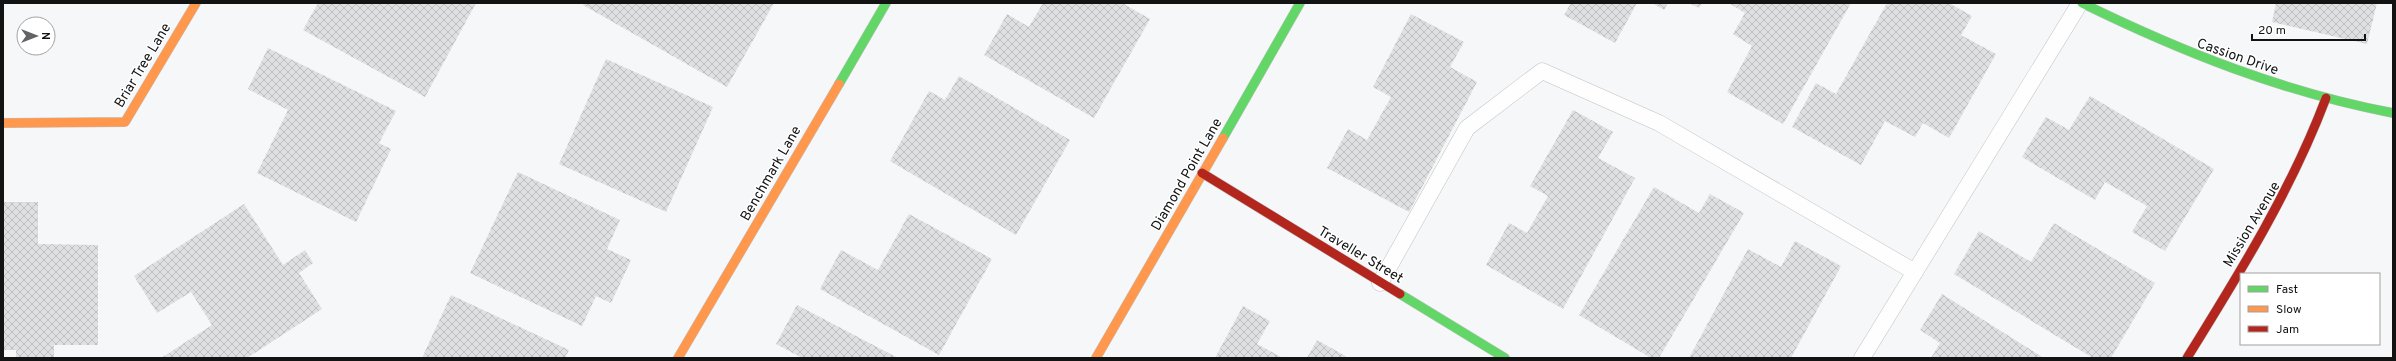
<svg xmlns="http://www.w3.org/2000/svg" width="2396" height="361" viewBox="0 0 2396 361" font-family="Overpass,sans-serif">
  <style>
    .building { fill: url(#building-cross-hatch) }
    .lines { fill: none; stroke-linecap: round; stroke-linejoin: round }
    .lane-casing { stroke: #c1c2c3; stroke-width: 17 }
    .fast-casing { stroke: #c1c2c3; stroke-width: 10 }
    .slow-casing { stroke: #c1c2c3; stroke-width: 10 }
    .jam-casing { stroke: #c1c2c3; stroke-width: 10 }
    .lane { stroke: #fefefe; stroke-width: 16 }
    .fast { stroke: #63d668; stroke-width: 9 }
    .slow { stroke: #ff974d; stroke-width: 9 }
    .jam { stroke: #b3261e; stroke-width: 9 }
    .labels { text-anchor: middle; stroke-width: 3; stroke-linejoin: round; paint-order: stroke }
    .street-label { font-size: 14px; fill: #131314; stroke: #fff }
  </style>
  <defs>
    <pattern id="building-cross-hatch" width="8" height="8" patternUnits="userSpaceOnUse"><rect width="8" height="8" fill="#dfe0e1"/><path d="M0 0l8 8M0 8l8-8" fill="none" stroke="#bebfc0"/></pattern>
  </defs>
  <rect width="100%" height="100%" fill="#f6f7f8"/>
  <g class="building">
    <path d="M 318,3 L 476,3 L 425,97 L 303,30 Z"/>
    <path d="M 584,3 L 774,3 L 727,87 L 583,5 Z"/>
    <path d="M 1043,3 L 1122,3 L 1150,19 L 1094,118 L 984,55 L 1007,14 L 1029,27 Z"/>
    <path d="M 1571,3 L 1637,3 L 1615,43 L 1564,15 Z"/>
    <path d="M 1652,3 L 1668,3 L 1664,10 Z"/>
    <path d="M 1689,3 L 1702,3 L 1699,8 Z"/>
    <path d="M 1729,3 L 1851,3 L 1783,124 L 1727,92 L 1752,46 L 1733,34 L 1745,13 Z"/>
    <path d="M 1887,3 L 1949,3 L 1972,16 L 1961,35 L 1996,54 L 1949,138 L 1923,123 L 1915,137 L 1885,121 L 1861,165 L 1792,127 L 1816,83 L 1836,94 Z"/>
    <path d="M 2276,3 L 2377,3 L 2367,44 L 2272,22 Z"/>
    <path d="M 1411,14 L 1464,42 L 1450,67 L 1477,82 L 1409,212 L 1327,168 L 1348,129 L 1367,140 L 1391,97 L 1373,87 Z"/>
    <path d="M 268,48 L 396,111 L 379,143 L 391,149 L 356,222 L 257,173 L 288,110 L 248,89 Z"/>
    <path d="M 606,59 L 713,107 L 666,212 L 559,164 Z"/>
    <path d="M 959,76 L 1070,140 L 1016,235 L 890,161 L 929,91 L 945,100 Z"/>
    <path d="M 2090,96 L 2214,169 L 2165,251 L 2132,232 L 2147,206 L 2105,182 L 2095,200 L 2022,157 L 2046,117 L 2069,130 Z"/>
    <path d="M 1573,110 L 1613,132 L 1598,158 L 1635,178 L 1563,309 L 1486,265 L 1509,223 L 1527,233 L 1548,196 L 1530,186 Z"/>
    <path d="M 518,172 L 620,220 L 607,249 L 631,260 L 611,303 L 596,296 L 582,326 L 470,273 Z"/>
    <path d="M 1654,187 L 1699,213 L 1710,194 L 1744,213 L 1659,358 L 1651,358 L 1579,315 Z"/>
    <path d="M 3,202 L 38,202 L 38,244 L 98,245 L 98,345 L 54,345 L 54,358 L 16,358 L 16,350 L 3,350 Z"/>
    <path d="M 244,204 L 283,265 L 305,250 L 313,263 L 299,273 L 322,309 L 247,358 L 161,358 L 212,325 L 191,292 L 157,313 L 134,276 Z"/>
    <path d="M 909,214 L 992,259 L 939,355 L 820,289 L 841,250 L 878,270 Z"/>
    <path d="M 2054,223 L 2155,283 L 2111,358 L 2093,358 L 1954,274 L 1979,231 L 2031,262 Z"/>
    <path d="M 1795,241 L 1841,266 L 1791,358 L 1689,358 L 1748,249 L 1781,267 Z"/>
    <path d="M 1942,294 L 2044,358 L 1931,358 L 1940,343 L 1920,330 Z"/>
    <path d="M 451,295 L 569,350 L 565,358 L 422,358 Z"/>
    <path d="M 797,305 L 898,358 L 802,358 L 776,344 Z"/>
    <path d="M 1243,306 L 1270,321 L 1257,344 L 1283,358 L 1215,358 Z"/>
    <path d="M 1317,340 L 1349,358 L 1307,358 Z"/>
  </g>
  <g class="lines">
    <g class="lane-casing">
      <g id="lane">
        <path d="M 1380,283 L 1467,128 L 1542,71 L 1659,123 L 1915,272"/>
        <path d="M 1862,358 L 2080,3"/>
      </g>
    </g>
    <g class="fast-casing">
      <g id="fast">
        <path d="M 2082,3 C 2182,52 2283,92 2393,113"/>
        <path d="M 839,84 L 886,3"/>
        <path d="M 1223,138 L 1300,3"/>
        <path d="M 1400,294 L 1505,358"/>
      </g>
    </g>
    <g class="slow-casing">
      <g id="slow">
        <path d="M 3,123 L 125,122 L 196,3"/>
        <path d="M 678,358 L 839,84"/>
        <path d="M 1096,358 L 1223,138"/>
      </g>
    </g>
    <g class="jam-casing">
      <g id="jam">
        <path d="M 1202,173 L 1400,294"/>
        <path d="M 2187,358 C 2239,274 2291,191 2326,98"/>
      </g>
    </g>
    <use href="#lane" class="lane"/>
    <use href="#fast" class="fast"/>
    <use href="#slow" class="slow"/>
    <use href="#jam" class="jam"/>
  </g>
  <g class="labels">
    <g class="street-label">
      <text transform="translate(2238 56) rotate(19)" y="5">Cassion Drive</text>
      <text transform="translate(142 65) rotate(-59)" y="5">Briar Tree Lane</text>
      <text transform="translate(770 173) rotate(-60)" y="5">Benchmark Lane</text>
      <text transform="translate(1186 174) rotate(-60)" y="5">Diamond Point Lane</text>
      <text transform="translate(2251 224) rotate(-59)" y="5">Mission Avenue</text>
      <text transform="translate(1361 254) rotate(31)" y="5">Traveller Street</text>
    </g>
  </g>
  <rect width="2396" height="361" fill="none" stroke="#131314" stroke-width="8"/>
  <rect x="2240" y="273" width="140" height="72" fill="#ffffff" stroke="#a1a1a1"/>
  <rect x="2248" y="286" width="20" height="6" fill="#63d668" stroke="#a1a1a1"/>
  <text x="2276" y="293" font-size="12" fill="#131314">Fast</text>
  <rect x="2248" y="306" width="20" height="6" fill="#ff974d" stroke="#a1a1a1"/>
  <text x="2276" y="313" font-size="12" fill="#131314">Slow</text>
  <rect x="2248" y="326" width="20" height="6" fill="#b3261e" stroke="#a1a1a1"/>
  <text x="2276" y="333" font-size="12" fill="#131314">Jam</text>
  <g transform="translate(36 36) rotate(90)"><circle r="19" fill="#ffffff" stroke="#a1a1a1"/>
  <path d="M0-3L7 15L0 10L-7 15Z" fill="#626364"/>
  <text y="-6" font-size="11" font-weight="bold" text-anchor="middle" fill="#131314">N</text>
  </g>
  <path d="M2252 34v6h113v-6" fill="none" stroke="#131314" stroke-width="2"/>
  <text x="2258" y="34" font-size="12" fill="#131314" stroke="#ffffff" stroke-width="3" paint-order="stroke">20 m</text>
</svg>
